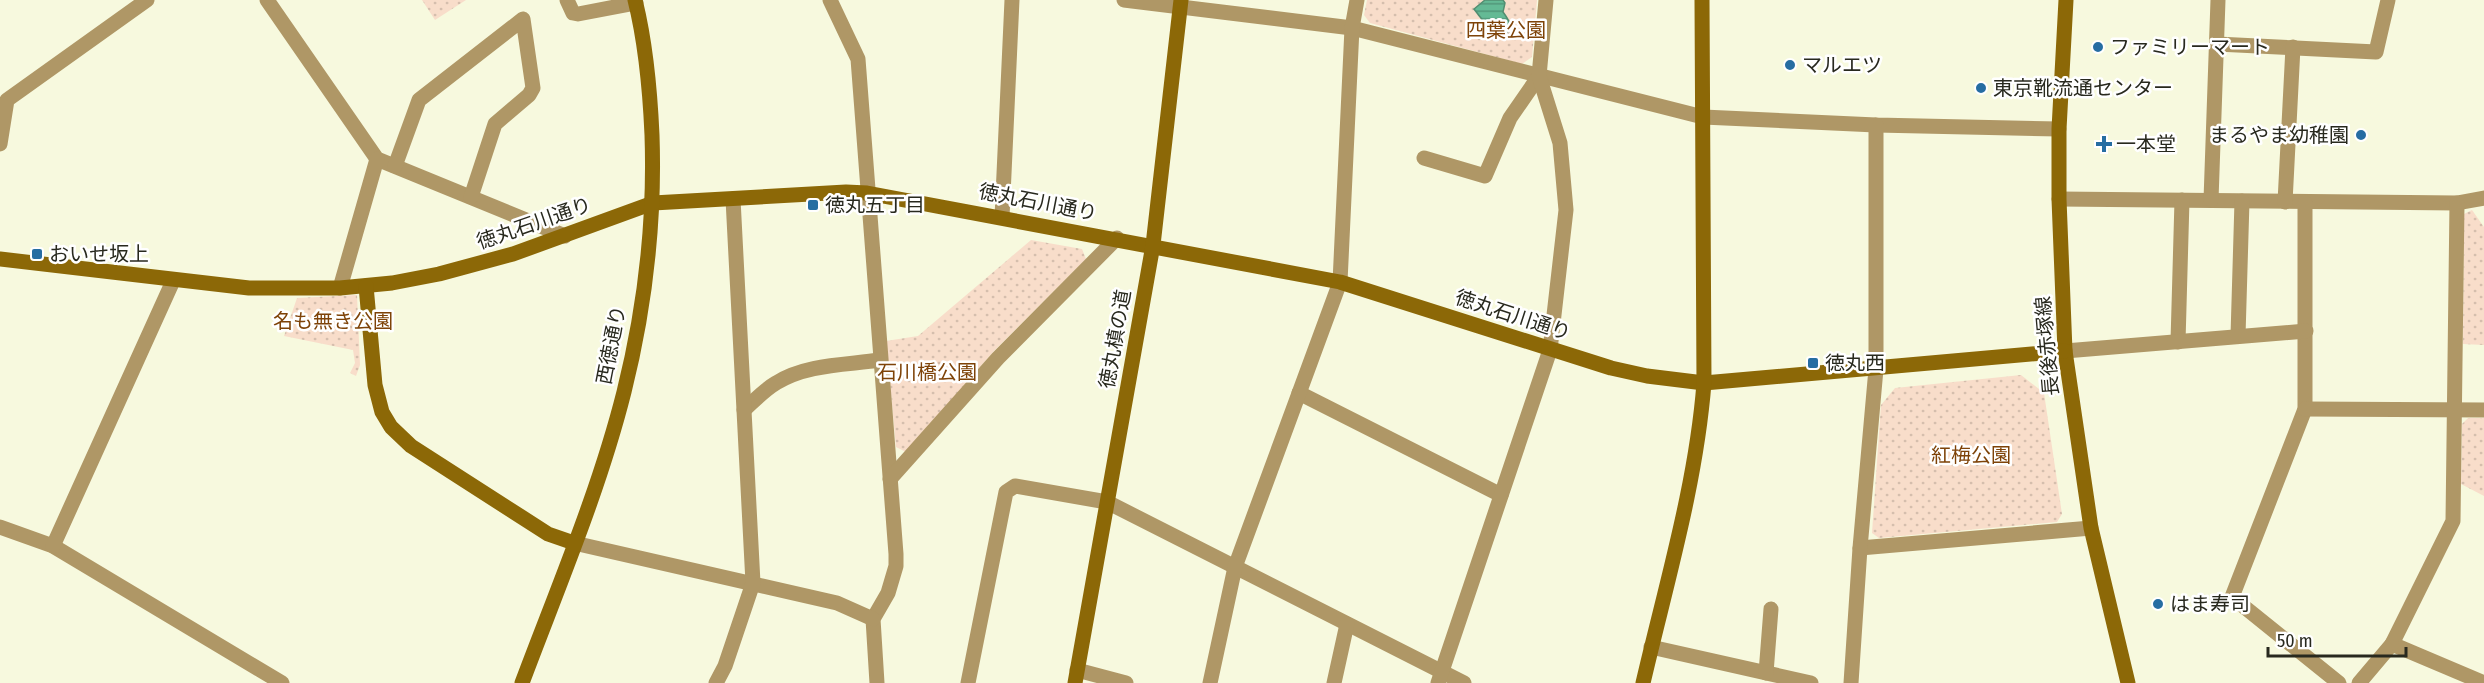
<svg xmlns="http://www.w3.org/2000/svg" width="2484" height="683" viewBox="0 0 2484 683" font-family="'Fira Sans Condensed','Noto Sans JP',sans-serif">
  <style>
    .grass { fill: url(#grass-dots) }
    .water { fill: url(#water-rules); stroke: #528e71; stroke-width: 1.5 }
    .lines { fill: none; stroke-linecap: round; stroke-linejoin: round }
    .street { stroke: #af9766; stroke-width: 15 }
    .secondary { stroke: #8c6807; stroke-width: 15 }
    .poi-dot { fill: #266da2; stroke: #fff; stroke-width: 2 }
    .labels { text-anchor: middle; stroke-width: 5; stroke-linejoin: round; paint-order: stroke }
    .park-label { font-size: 20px; fill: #7e4308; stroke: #fff }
    .poi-label { font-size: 20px; fill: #28291e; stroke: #fff; text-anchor: start }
    .street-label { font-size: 20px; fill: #28291e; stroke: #fff }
  </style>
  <defs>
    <pattern id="grass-dots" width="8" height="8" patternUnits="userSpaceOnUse" patternTransform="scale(1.5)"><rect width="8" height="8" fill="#f8ddca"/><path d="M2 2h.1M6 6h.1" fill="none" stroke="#d5bead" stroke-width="1.8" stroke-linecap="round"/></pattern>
    <pattern id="water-rules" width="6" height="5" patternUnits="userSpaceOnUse" patternTransform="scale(1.5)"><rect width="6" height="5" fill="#64ba95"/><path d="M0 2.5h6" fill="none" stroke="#529779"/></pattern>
  </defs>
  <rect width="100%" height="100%" fill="#f7f9de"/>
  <g class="grass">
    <path d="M 422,0 L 466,0 L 435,20 Z"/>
    <path d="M 1367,0 L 1537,0 L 1532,57 L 1522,64 L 1370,23 L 1364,15 Z"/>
    <path d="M 2472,210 L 2484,227 L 2484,345 L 2463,344 L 2464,214 Z"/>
    <path d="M 1031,240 L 1082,249 L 1086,259 L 994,351 L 906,452 L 896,447 L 886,341 L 918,336 Z"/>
    <path d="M 357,295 L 360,365 L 356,376 L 350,373 L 355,363 L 353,350 L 284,336 L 297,298 Z"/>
    <path d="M 2021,375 L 2044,393 L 2062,514 L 2057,522 L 1879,538 L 1872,533 L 1881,405 L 1895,388 Z"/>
    <path d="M 2468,418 L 2484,418 L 2484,496 L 2461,484 L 2462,424 Z"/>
  </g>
  <path class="water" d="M 1485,0 L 1503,0 L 1505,3 L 1503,12 C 1509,20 1513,26 1506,34 L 1494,35 L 1474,9 Z"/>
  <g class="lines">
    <g class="street">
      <path d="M 267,0 L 377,159 L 565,236"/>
      <path d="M 567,0 L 573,13 L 578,14 L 636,3"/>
      <path d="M 830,0 L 858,59 L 896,554 L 896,566 L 888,593 L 873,619 L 877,683"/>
      <path d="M 1124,0 L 1352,28 L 1703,117 L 1876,125 L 2059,129"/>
      <path d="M 2217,44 L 2376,52 L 2388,0"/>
      <path d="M 0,144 L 7,100 L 147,0"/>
      <path d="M 1424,158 L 1485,176 L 1510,118 L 1539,76"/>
      <path d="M 395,166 L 419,100 L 523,19 L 533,88 L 529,95 L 495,124 L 471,197"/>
      <path d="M 2059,199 L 2457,203 L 2484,198"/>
      <path d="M 2211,200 L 2218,0"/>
      <path d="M 2285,202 L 2293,47"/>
      <path d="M 2305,203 L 2305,409 L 2232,597 L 2339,683"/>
      <path d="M 1002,217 L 1012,0"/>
      <path d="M 340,288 L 377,159"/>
      <path d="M 2238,336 L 2242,201"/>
      <path d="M 2178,342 L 2182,200"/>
      <path d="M 2065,351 L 2306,331"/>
      <path d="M 1299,393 L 1501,495"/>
      <path d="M 2305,409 L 2484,410"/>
      <path d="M 744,410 C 754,401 764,390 776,383 C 806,364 846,365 880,360"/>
      <path d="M 890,479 L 998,358 L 1117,238"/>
      <path d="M 0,527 L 53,546 L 282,683"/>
      <path d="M 574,543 L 837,603 L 873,619"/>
      <path d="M 53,546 L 173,281"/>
      <path d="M 1860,548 L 2091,528"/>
      <path d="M 2392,644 L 2484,683"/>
      <path d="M 1651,647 L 1811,683"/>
      <path d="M 1077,670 L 1126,683"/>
      <path d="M 1766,673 L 1771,609"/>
      <path d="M 716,683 L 725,666 L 753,583 L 733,199"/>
      <path d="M 968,683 L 1006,492 L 1015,486 L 1107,502 L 1464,683"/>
      <path d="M 1210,683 L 1235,567 L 1340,282 L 1352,28 L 1357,0"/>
      <path d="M 1334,683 L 1347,624"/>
      <path d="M 1438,683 L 1550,350 L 1566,210 L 1560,143 L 1539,76 L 1546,0"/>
      <path d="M 1851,683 L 1860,548 L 1876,369 L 1876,125"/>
      <path d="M 2359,683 L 2392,644 L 2453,521 L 2457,203"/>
    </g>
    <g class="secondary">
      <path d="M 2066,0 L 2059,129 L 2059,199 L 2065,351 L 2091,528 L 2128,683"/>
      <path d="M 0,259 L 249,288 L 340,288 L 392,283 L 439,274 L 513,254 L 653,203 L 846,192 L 867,193 L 1340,282 L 1611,368 L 1647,376 L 1704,383 L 2065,351"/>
      <path d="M 366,286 L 375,385 L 382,412 L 391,427 L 411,446 L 548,534 L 574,543"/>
      <path d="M 522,683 C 558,587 599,491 624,392 C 645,308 655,221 652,135 C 650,90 646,44 635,0"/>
      <path d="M 1075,683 L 1153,245 L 1181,0"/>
      <path d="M 1643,683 C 1666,584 1696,485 1704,383 L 1702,0"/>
    </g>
  </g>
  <g class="poi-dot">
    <circle cx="2098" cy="47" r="6"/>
    <circle cx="1790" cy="65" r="6"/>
    <circle cx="1981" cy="88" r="6"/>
    <circle cx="2361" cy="135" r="6"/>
    <path d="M2101 135h6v6h6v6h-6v6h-6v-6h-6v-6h6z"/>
    <rect x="807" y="199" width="12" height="12" rx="3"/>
    <rect x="31" y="248" width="12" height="12" rx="3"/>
    <rect x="1807" y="357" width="12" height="12" rx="3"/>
    <circle cx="2158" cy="604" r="6"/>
  </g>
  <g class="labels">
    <g class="park-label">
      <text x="1506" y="37">四葉公園</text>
      <text x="333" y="328">名も無き公園</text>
      <text x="927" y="379">石川橋公園</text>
      <text x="1971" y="462">紅梅公園</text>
    </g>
    <g class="poi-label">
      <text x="2110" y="54">ファミリーマート</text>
      <text x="1802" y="72">マルエツ</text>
      <text x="1993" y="95">東京靴流通センター</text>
      <text x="2349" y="142" text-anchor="end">まるやま幼稚園</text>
      <text x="2116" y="151">一本堂</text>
      <text x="825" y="212">徳丸五丁目</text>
      <text x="49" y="261">おいせ坂上</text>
      <text x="1825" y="370">徳丸西</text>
      <text x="2170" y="611">はま寿司</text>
    </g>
    <g class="street-label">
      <text transform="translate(1038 202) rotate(11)" y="7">徳丸石川通り</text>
      <text transform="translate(534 223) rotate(-19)" y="7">徳丸石川通り</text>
      <text transform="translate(1513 315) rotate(18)" y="7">徳丸石川通り</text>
      <text transform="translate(1115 339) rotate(-80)" y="7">徳丸槙の道</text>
      <text transform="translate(611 345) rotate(-79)" y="7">西徳通り</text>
      <text transform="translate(2047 346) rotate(-95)" y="7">長後赤塚線</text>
    </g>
  </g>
  <path d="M2268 647v9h138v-9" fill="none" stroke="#28291e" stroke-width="3"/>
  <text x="2277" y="647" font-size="18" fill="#28291e" stroke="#ffffff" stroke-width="4.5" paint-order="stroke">50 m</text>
</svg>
